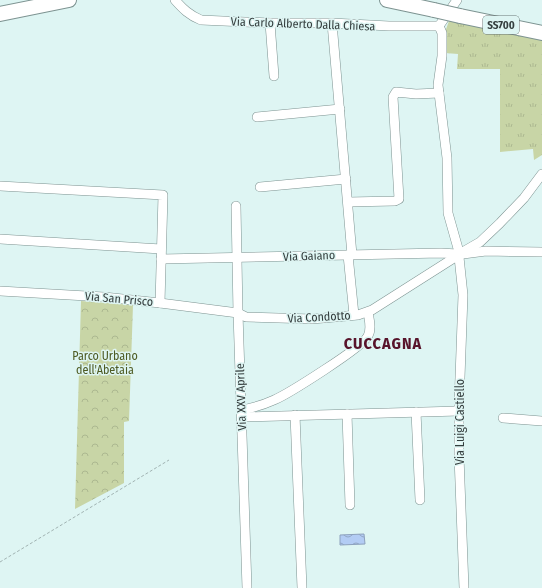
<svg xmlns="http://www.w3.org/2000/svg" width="542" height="588" viewBox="0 0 542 588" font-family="'Fira Sans Condensed',sans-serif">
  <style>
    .grass { fill: url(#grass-tufts) }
    .park { fill: url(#park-crowns) }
    .water { fill: url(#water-waves); stroke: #8da1bd }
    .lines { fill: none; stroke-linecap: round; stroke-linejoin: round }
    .minor-casing { stroke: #7d9391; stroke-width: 10 }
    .highway-casing { stroke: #7d9391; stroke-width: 16 }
    .path { stroke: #a1b3b2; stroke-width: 1; stroke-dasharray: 3 2; stroke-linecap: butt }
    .minor { stroke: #fff; stroke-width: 9 }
    .highway { stroke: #fff; stroke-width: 14 }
    .highway-bridge-casing { stroke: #7d9391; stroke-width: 16; stroke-linecap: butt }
    .highway-bridge { stroke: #fff; stroke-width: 14 }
    .labels { text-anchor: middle; stroke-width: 3; stroke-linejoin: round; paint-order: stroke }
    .shield { fill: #def5f3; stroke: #687574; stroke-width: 1 }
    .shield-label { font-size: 11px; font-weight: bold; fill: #353e3e }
    .street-label { font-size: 12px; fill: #353e3e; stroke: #def5f3 }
    .park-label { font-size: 12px; fill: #4d5a22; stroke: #def5f3 }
    .district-label { font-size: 16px; font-weight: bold; letter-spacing: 1px; fill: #57142b; stroke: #def5f3 }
  </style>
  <defs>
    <pattern id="grass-tufts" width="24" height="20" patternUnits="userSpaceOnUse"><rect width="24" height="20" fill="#c8d5a6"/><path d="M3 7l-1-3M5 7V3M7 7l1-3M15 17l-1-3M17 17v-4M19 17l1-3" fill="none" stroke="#acb890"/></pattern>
    <pattern id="park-crowns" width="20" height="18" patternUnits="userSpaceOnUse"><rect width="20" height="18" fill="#c8d5a6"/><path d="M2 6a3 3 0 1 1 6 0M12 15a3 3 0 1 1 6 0" fill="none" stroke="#acb890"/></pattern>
    <pattern id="water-waves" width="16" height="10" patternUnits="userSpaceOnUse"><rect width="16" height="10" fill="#b3ccf4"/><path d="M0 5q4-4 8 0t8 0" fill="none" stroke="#92a7c7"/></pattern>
  </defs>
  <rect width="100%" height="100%" fill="#def5f3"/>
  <path class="grass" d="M 449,21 L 542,39 L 542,155 L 534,160 L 533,149 L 500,152 L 500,69 L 457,69 L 458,54 L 445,53 L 445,32 Z"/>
  <path class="park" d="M 81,301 L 133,305 L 129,421 L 124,422 L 124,483 L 75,509 Z"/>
  <path class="water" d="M 364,534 L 365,544 L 340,545 L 340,535 Z"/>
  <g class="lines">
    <g class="minor-casing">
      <g id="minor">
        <path d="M 175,0 C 183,9 189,15 201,20 L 270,23 L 332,23 L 389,26 L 439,26"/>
        <path d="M 270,23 L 274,76"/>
        <path d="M 332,23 L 352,255"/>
        <path d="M 439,26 L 442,33 L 442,56 L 438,85 L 447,158 L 448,213 L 459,252"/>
        <path d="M 439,26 L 457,0"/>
        <path d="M 257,117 L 340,109"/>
        <path d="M 0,186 L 163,195 L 160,303"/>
        <path d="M 260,187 L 346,179"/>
        <path d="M 348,202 L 395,201 L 399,199 L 393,97 L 396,92 L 416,94 L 439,93"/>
        <path d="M 236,206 L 238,313 L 247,588"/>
        <path d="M 0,239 L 161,249"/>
        <path d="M 461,253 L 480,242 L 500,223 L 524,198 L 542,174"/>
        <path d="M 463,254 L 486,251 L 542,252"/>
        <path d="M 348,255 L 354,315"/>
        <path d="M 459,257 L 463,295 L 459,405 L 459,456 L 464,588"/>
        <path d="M 161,259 L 441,253 L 457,254"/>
        <path d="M 0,291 L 104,297 L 160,303 L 238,313 L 246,317 L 312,319 L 358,315 L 372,310 L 457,256"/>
        <path d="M 241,410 C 253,408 263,405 274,400 C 288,394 363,347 368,336 C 372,329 369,319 368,312"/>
        <path d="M 416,412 L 420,500"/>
        <path d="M 347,414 L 350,505"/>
        <path d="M 295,415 L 302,588"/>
        <path d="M 242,417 L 459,411"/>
        <path d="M 503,418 L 542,421"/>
      </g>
    </g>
    <g class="highway-casing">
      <g id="highway">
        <path d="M 387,0 L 434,10"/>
        <path d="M 0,14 L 69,0"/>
        <path d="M 460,16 L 542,33"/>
      </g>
    </g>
    <path class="path" d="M 0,562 L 169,460"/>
    <use href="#minor" class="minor"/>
    <use href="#highway" class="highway"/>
    <g class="highway-bridge-casing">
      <path id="highway-bridge" d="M 434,10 L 460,16"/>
    </g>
    <use href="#highway-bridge" class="highway-bridge"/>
  </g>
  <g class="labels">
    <rect class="shield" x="483" y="16" width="36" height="18" rx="3"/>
    <g class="shield-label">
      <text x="501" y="29">SS700</text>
    </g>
    <g class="street-label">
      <text transform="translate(303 24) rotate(2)" y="4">Via Carlo Alberto Dalla Chiesa</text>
      <text transform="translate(309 256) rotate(-2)" y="4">Via Gaiano</text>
      <text transform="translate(119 299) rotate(5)" y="4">Via San Prisco</text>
      <text transform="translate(319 317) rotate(-3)" y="4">Via Condotto</text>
      <text transform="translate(241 397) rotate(-92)" y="4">Via XXV Aprile</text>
      <text transform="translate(460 422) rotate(-90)" y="4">Via Luigi Castiello</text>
    </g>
    <g class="park-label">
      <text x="105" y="360">Parco Urbano<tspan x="105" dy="14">dell'Abetaia</tspan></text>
    </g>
    <g class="district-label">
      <text x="383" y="349">CUCCAGNA</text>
    </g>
  </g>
</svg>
